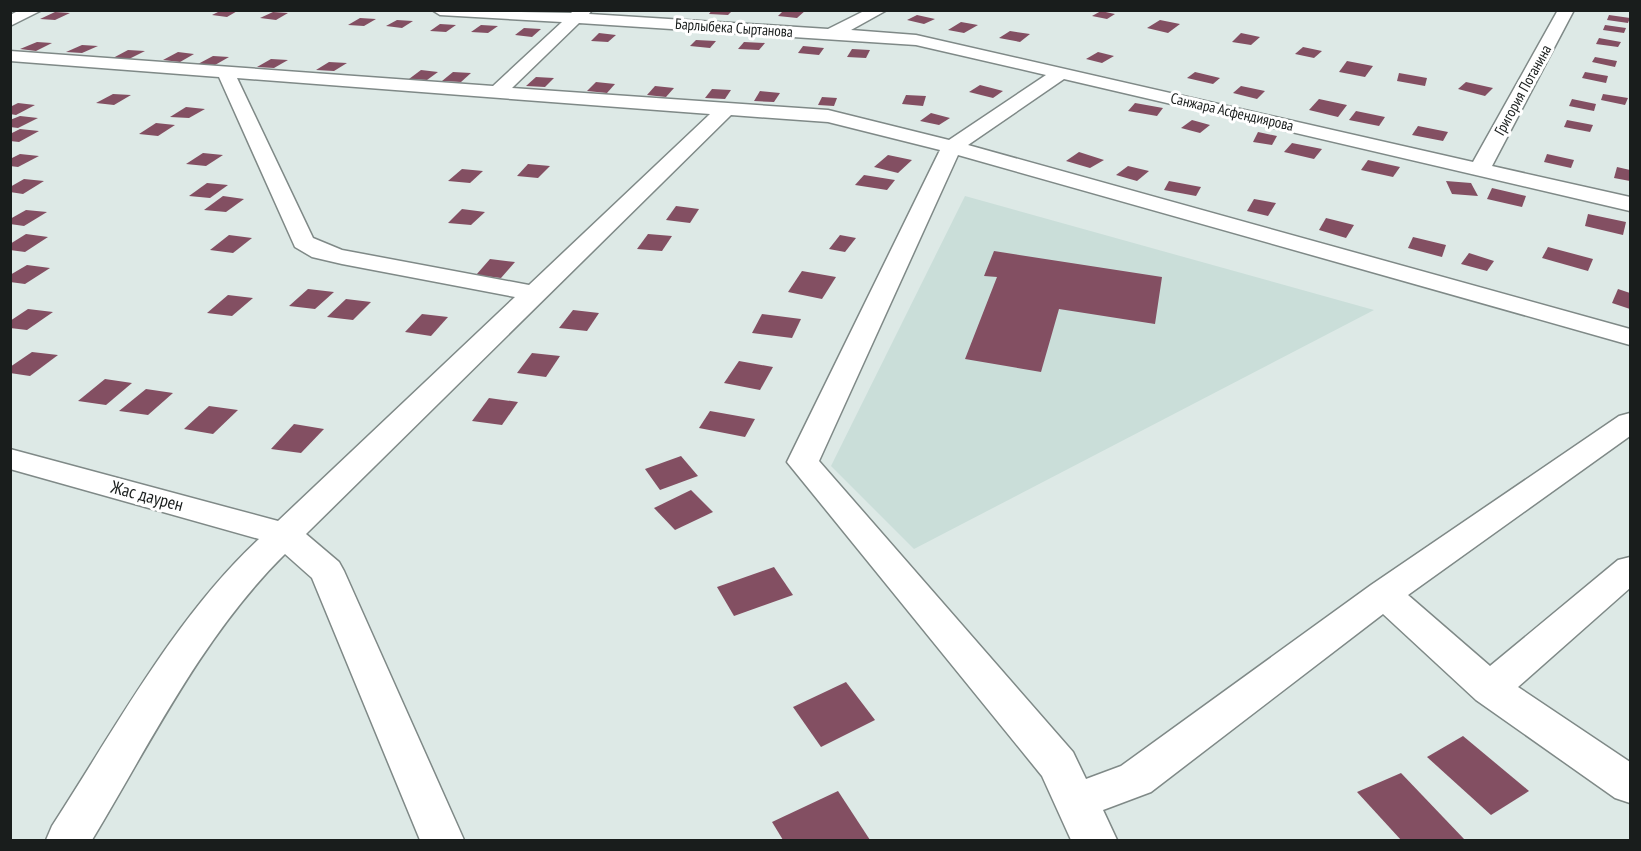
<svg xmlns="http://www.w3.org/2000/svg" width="1641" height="851" viewBox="0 0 1641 851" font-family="'PT Sans Narrow',sans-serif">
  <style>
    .built { fill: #caded9 }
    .building { fill: #834f62 }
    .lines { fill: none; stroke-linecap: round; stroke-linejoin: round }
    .minor-casing { stroke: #7f8987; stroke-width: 3 }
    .minor { fill: #fff; fill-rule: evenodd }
    .labels { text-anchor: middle; stroke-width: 6; stroke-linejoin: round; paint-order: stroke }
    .far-street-label { font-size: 15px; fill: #191d1c; stroke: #fff }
    .street-label { font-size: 18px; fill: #191d1c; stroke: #fff }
  </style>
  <rect width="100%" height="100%" fill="#dde9e6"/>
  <path class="built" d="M 965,196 L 1374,310 L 914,549 L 831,466 Z"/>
  <g class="building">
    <path d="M 222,10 L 239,10 L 227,17 L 212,15 Z"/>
    <path d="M 712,10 L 733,10 L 728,15 L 709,14 Z"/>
    <path d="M 784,10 L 806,10 L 797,18 L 778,16 Z"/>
    <path d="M 1101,11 L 1115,14 L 1107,19 L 1092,16 Z"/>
    <path d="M 55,12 L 70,13 L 55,20 L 40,19 Z"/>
    <path d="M 273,12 L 288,13 L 276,20 L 260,18 Z"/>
    <path d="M 917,15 L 935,19 L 924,24 L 907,20 Z"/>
    <path d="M 1609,15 L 1630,18 L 1628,23 L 1607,20 Z"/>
    <path d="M 360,18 L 376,19 L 364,26 L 348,25 Z"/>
    <path d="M 397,20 L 413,21 L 402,28 L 386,26 Z"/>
    <path d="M 1160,20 L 1180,24 L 1168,33 L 1147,28 Z"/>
    <path d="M 961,22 L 978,25 L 964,33 L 948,30 Z"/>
    <path d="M 440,24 L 456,25 L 446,32 L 430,31 Z"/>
    <path d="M 481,25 L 498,26 L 488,33 L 471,32 Z"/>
    <path d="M 1605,25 L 1626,28 L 1624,33 L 1603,30 Z"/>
    <path d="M 524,28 L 541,29 L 532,37 L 515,35 Z"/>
    <path d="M 1010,31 L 1030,34 L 1020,42 L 999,38 Z"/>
    <path d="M 599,33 L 616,35 L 608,42 L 591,41 Z"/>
    <path d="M 1241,33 L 1260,37 L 1251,45 L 1232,42 Z"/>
    <path d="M 1599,38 L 1621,42 L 1618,47 L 1596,44 Z"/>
    <path d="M 696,40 L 716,41 L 710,48 L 690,46 Z"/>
    <path d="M 37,42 L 52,43 L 36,51 L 20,49 Z"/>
    <path d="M 744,42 L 765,43 L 759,50 L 738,49 Z"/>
    <path d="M 82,45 L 98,46 L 82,53 L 66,52 Z"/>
    <path d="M 803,46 L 824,48 L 819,55 L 798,53 Z"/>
    <path d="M 1303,47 L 1322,51 L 1314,58 L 1295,54 Z"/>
    <path d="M 852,49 L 870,50 L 866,58 L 847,57 Z"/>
    <path d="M 128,50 L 145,51 L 129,59 L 113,58 Z"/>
    <path d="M 178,52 L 194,54 L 180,62 L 163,60 Z"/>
    <path d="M 1098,52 L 1114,56 L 1102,63 L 1086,59 Z"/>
    <path d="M 213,56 L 229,57 L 215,65 L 198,64 Z"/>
    <path d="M 1595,57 L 1617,61 L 1615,67 L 1592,62 Z"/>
    <path d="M 271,59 L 288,60 L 274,68 L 257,67 Z"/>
    <path d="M 1347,61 L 1373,66 L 1365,77 L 1339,72 Z"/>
    <path d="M 329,62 L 347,63 L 334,71 L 316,70 Z"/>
    <path d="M 421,70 L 438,72 L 427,80 L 409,79 Z"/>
    <path d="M 453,72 L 471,73 L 461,82 L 442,81 Z"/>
    <path d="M 1195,72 L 1220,78 L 1213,84 L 1187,78 Z"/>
    <path d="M 1585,72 L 1608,76 L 1606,83 L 1582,78 Z"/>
    <path d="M 1399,73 L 1427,78 L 1425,86 L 1397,81 Z"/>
    <path d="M 536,77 L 554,78 L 545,87 L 526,86 Z"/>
    <path d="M 596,82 L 615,84 L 607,93 L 587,91 Z"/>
    <path d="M 1466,82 L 1493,88 L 1485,96 L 1458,89 Z"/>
    <path d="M 980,85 L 1003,91 L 993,98 L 969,92 Z"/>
    <path d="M 655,86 L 674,88 L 666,97 L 647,95 Z"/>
    <path d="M 1241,86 L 1265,91 L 1257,99 L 1233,93 Z"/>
    <path d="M 712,89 L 731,90 L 725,99 L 705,98 Z"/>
    <path d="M 760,91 L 780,93 L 774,102 L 754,101 Z"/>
    <path d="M 113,94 L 131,95 L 114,105 L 96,103 Z"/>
    <path d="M 1603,94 L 1628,98 L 1625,105 L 1601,100 Z"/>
    <path d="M 906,95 L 926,96 L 923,106 L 902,104 Z"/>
    <path d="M 822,97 L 837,98 L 834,106 L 818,105 Z"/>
    <path d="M 1319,99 L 1347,105 L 1338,117 L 1309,110 Z"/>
    <path d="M 1572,99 L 1596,104 L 1594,111 L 1569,106 Z"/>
    <path d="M 18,103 L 35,105 L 16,115 L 10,114 L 10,107 Z"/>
    <path d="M 1135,103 L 1163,108 L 1157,116 L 1128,111 Z"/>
    <path d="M 186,107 L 205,109 L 189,118 L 170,117 Z"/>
    <path d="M 1356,111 L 1385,117 L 1379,126 L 1349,120 Z"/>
    <path d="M 931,113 L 950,118 L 939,125 L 920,121 Z"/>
    <path d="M 20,116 L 38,118 L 18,128 L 10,127 L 10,120 Z"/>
    <path d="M 1192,120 L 1210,125 L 1200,133 L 1181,128 Z"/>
    <path d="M 1567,120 L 1593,125 L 1590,132 L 1564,127 Z"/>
    <path d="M 156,123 L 175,125 L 158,136 L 139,134 Z"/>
    <path d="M 1418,126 L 1448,132 L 1443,141 L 1412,135 Z"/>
    <path d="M 20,129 L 39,131 L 19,142 L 10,141 L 10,134 Z"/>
    <path d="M 1258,132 L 1277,136 L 1272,145 L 1253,142 Z"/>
    <path d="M 1292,143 L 1322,149 L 1314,159 L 1284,152 Z"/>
    <path d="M 1079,152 L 1104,160 L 1090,168 L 1066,161 Z"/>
    <path d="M 203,153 L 223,155 L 206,166 L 186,164 Z"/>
    <path d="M 20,154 L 39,156 L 18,167 L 10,166 L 10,159 Z"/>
    <path d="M 1547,154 L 1574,160 L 1571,168 L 1544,162 Z"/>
    <path d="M 888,155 L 912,160 L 898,173 L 874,167 Z"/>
    <path d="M 1368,160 L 1400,167 L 1393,177 L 1361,170 Z"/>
    <path d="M 528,164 L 550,166 L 538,178 L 517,176 Z"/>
    <path d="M 1128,166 L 1149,171 L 1137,181 L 1116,175 Z"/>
    <path d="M 1617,167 L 1630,170 L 1630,181 L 1614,178 Z"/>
    <path d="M 462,169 L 483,171 L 470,183 L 448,181 Z"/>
    <path d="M 864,175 L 895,180 L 887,190 L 855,185 Z"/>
    <path d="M 24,179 L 44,181 L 23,194 L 10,192 L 10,187 Z"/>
    <path d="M 1169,181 L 1201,187 L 1196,196 L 1164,190 Z"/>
    <path d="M 1446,181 L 1471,183 L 1478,196 L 1452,194 Z"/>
    <path d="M 207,183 L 228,185 L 210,198 L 189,196 Z"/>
    <path d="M 1492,188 L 1526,196 L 1522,207 L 1487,199 Z"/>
    <path d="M 223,196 L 244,199 L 226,212 L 204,210 Z"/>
    <path d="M 1254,199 L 1276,203 L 1268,216 L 1247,211 Z"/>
    <path d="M 676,206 L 699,209 L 690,223 L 666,220 Z"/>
    <path d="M 462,209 L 485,212 L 471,225 L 448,223 Z"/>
    <path d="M 26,210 L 47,212 L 24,226 L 10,224 L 10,219 Z"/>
    <path d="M 1588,214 L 1626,222 L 1623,235 L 1585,226 Z"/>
    <path d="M 1326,218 L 1354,225 L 1346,238 L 1319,230 Z"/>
    <path d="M 26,234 L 48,237 L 25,252 L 10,250 L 10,244 Z"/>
    <path d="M 648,234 L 672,236 L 662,251 L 637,249 Z"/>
    <path d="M 229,235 L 252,238 L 233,253 L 210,250 Z"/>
    <path d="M 840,235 L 856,238 L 845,252 L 829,249 Z"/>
    <path d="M 1413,237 L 1446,245 L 1442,257 L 1408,248 Z"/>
    <path d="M 1548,247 L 1593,259 L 1588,271 L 1542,258 Z"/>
    <path d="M 994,251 L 1162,277 L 1155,324 L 1059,309 L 1041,372 L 965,359 L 997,277 L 984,276 Z"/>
    <path d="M 1469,253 L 1494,261 L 1487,271 L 1461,264 Z"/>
    <path d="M 490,259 L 515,262 L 501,278 L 476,275 Z"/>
    <path d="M 27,265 L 50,268 L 25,284 L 10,282 L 10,275 Z"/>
    <path d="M 802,271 L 836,277 L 822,299 L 788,292 Z"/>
    <path d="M 308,289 L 334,292 L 315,309 L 289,306 Z"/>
    <path d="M 1618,289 L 1630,293 L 1630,309 L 1612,303 Z"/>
    <path d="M 228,295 L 253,298 L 232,316 L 207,313 Z"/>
    <path d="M 346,299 L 371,302 L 353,320 L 327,317 Z"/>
    <path d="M 28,309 L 53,312 L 27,330 L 10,328 L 10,321 Z"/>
    <path d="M 573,310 L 599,313 L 587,331 L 559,328 Z"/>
    <path d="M 422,314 L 448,317 L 431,336 L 405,332 Z"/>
    <path d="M 762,314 L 801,319 L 792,338 L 752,333 Z"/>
    <path d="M 32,352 L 58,355 L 30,376 L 10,373 L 10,367 Z"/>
    <path d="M 532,353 L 560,356 L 546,377 L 517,373 Z"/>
    <path d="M 739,361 L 773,367 L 760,390 L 724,383 Z"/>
    <path d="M 105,379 L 132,383 L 106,405 L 78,401 Z"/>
    <path d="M 146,389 L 173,393 L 148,415 L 119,411 Z"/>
    <path d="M 489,398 L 518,402 L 502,425 L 472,421 Z"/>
    <path d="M 209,406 L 238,410 L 213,434 L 184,429 Z"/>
    <path d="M 710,411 L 755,419 L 745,437 L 699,428 Z"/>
    <path d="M 294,424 L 324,429 L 301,453 L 271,449 Z"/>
    <path d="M 681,456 L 698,476 L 660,490 L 645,469 Z"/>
    <path d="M 691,490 L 713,512 L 675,530 L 654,508 Z"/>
    <path d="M 774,567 L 793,595 L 734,616 L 717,587 Z"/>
    <path d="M 846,682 L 875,720 L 821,747 L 793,707 Z"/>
    <path d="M 1463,736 L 1529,791 L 1491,815 L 1427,757 Z"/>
    <path d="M 1401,773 L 1465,840 L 1401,840 L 1357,792 Z"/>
    <path d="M 838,791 L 870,840 L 783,840 L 772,822 Z"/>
  </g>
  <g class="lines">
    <g class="minor-casing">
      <g id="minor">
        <path d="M 20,10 L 42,10 L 10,26 L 10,15 Z"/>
        <path d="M 432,10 L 571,13 L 574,10 L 592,10 L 589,14 L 828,29 L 866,10 L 887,10 L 851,30 L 916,35 L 1473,162 L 1558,10 L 1574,10 L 1492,166 L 1630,197 L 1630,211 L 1064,79 L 968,145 L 1630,329 L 1630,345 L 958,155 L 819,461 L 1073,752 L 1086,779 L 1121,766 L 1371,585 L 1619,416 L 1630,413 L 1630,436 L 1408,595 L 1490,666 L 1618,560 L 1630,557 L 1630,588 L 1518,687 L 1630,762 L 1630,803 L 1615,798 L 1476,700 L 1383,614 L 1151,792 L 1103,810 L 1117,840 L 1071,840 L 1042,776 L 787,462 L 940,150 L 828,122 L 731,115 L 306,534 L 339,562 L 344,571 L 464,840 L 420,840 L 312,578 L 285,554 C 203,635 151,742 92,840 L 46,840 L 52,826 C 115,729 175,617 259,539 L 10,469 L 10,449 L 278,521 L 515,297 L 342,264 L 312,257 L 295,247 L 219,77 L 10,61 L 10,51 L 493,86 L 562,22 L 440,15 ZM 579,23 L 916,45 L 1046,75 L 949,140 L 828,110 L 512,88 ZM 237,78 L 710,114 L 529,285 L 342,250 L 313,238 Z"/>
      </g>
    </g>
    <use href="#minor" class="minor"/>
  </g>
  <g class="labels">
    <g class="far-street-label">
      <text transform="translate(734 28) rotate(4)" y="5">Барлыбека Сыртанова</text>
      <text transform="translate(1523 90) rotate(-61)" y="5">Григория Потанина</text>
      <text transform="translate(1232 112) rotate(13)" y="5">Санжара Асфендиярова</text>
    </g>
    <g class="street-label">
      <text transform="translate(147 496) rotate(15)" y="6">Жас даурен</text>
    </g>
  </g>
  <rect width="1641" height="851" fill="none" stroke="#191d1c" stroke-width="24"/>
</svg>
